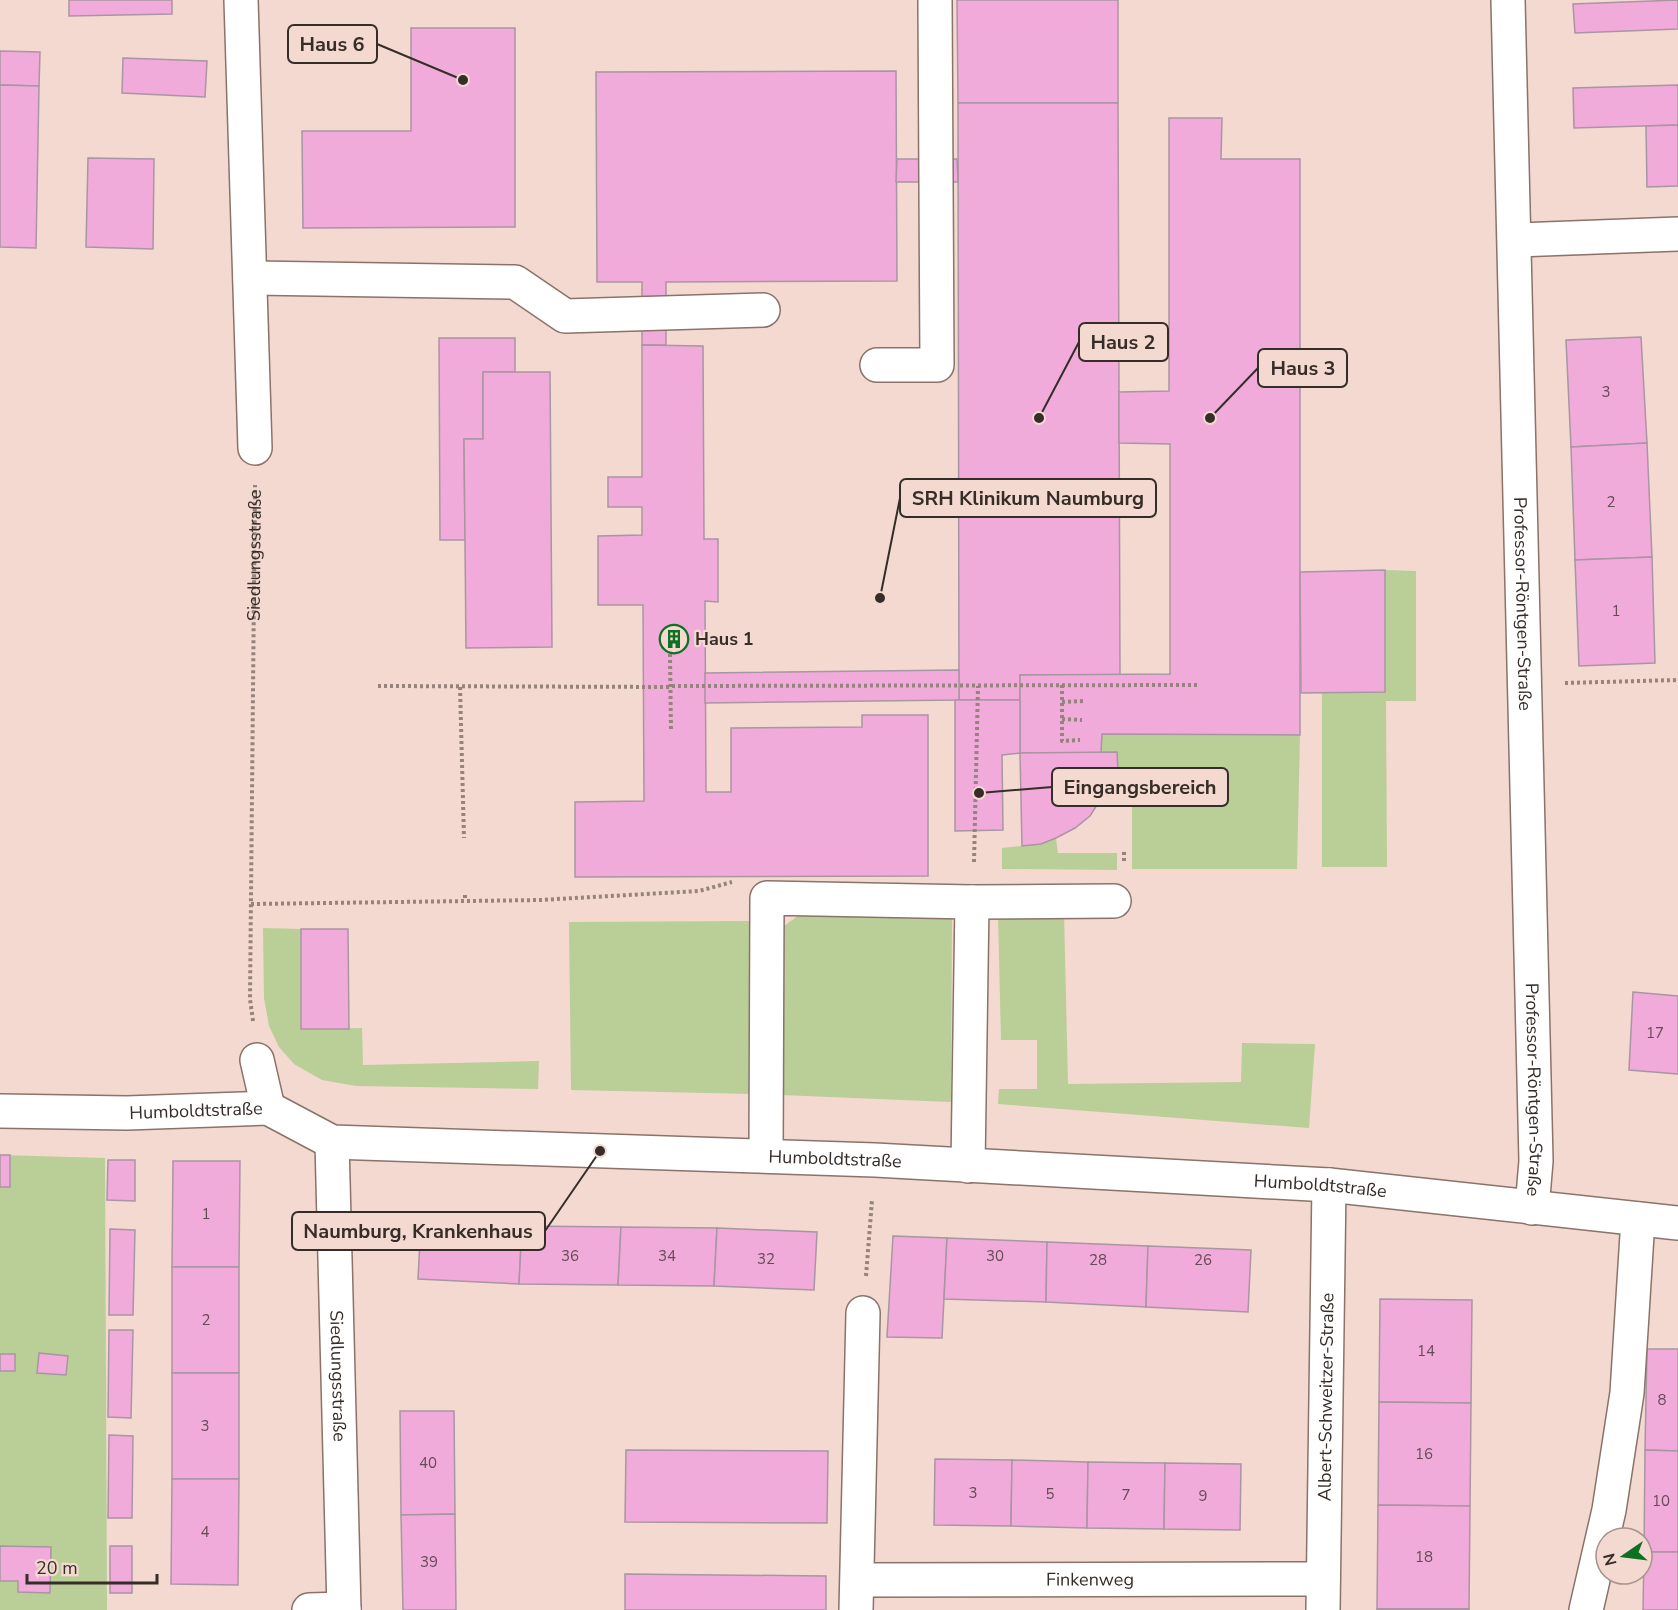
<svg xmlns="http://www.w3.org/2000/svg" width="1678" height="1610" viewBox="0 0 1678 1610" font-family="'Nunito Sans',sans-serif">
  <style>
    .green { fill: #bace98 }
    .building { fill: #f0abdb; stroke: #aa95a3; stroke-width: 1.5 }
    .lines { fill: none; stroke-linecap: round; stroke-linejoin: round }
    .minor-casing { stroke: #89736a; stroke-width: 36 }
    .path { stroke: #95837c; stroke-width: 4; stroke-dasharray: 3 3; stroke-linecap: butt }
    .minor { stroke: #fff; stroke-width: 33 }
    .labels { text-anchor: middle; stroke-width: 4.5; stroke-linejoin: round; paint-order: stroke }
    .number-label { font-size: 15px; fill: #644c56 }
    .street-label { font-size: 18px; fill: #362d29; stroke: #f3d9cf }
    .poi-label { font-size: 18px; font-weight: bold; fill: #362d29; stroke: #f3d9cf; text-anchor: start }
    .leader { fill: none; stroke: #362d29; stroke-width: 2 }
    .callout-dot { fill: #362d29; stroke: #f3d9cf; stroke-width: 2 }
    .callout { fill: #f3d9cf; stroke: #362d29; stroke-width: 2 }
    .callout-label { font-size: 20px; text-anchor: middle; font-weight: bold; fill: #362d29 }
  </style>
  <rect width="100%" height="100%" fill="#f3d9cf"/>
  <g class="green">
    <path d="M 1385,570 L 1416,571 L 1416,701 L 1386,701 L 1387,867 L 1322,867 L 1322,692 Z"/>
    <path d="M 1102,734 L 1300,735 L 1297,869 L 1132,869 L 1132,772 L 1118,772 L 1117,752 L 1101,753 Z"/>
    <path d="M 1056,838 L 1058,853 L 1117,853 L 1117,870 L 1002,869 L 1002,848 L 1040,844 Z"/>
    <path d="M 810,907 L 942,910 L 952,919 L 951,1102 L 781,1095 L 780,929 Z"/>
    <path d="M 1064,913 L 1068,1084 L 1241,1082 L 1242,1043 L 1315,1044 L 1309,1128 L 998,1104 L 999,1089 L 1037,1089 L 1037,1040 L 1001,1040 L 998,914 Z"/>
    <path d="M 754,921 L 753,1094 L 571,1090 L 569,922 Z"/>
    <path d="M 263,928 L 301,929 L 302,1029 L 362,1028 L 363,1065 L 539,1061 L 538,1089 L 356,1086 L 322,1080 L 294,1064 L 279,1047 L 269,1026 L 264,998 Z"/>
    <path d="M 0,1155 L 105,1158 L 107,1610 L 0,1610 Z"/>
  </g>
  <g class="building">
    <path d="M 69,0 L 172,0 L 172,14 L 69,16 Z"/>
    <path d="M 957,0 L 1118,0 L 1118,103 L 958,103 Z"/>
    <path d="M 1678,0 L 1678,29 L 1575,33 L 1573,4 Z"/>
    <path d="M 411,28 L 515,28 L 515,227 L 303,228 L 302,131 L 411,131 Z"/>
    <path d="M 0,51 L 40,52 L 39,86 L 0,85 Z"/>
    <path d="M 123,58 L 207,61 L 205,97 L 122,93 Z"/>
    <path d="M 896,71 L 897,281 L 666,282 L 666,345 L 642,345 L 642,282 L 597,282 L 596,72 Z"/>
    <path d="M 0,85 L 39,86 L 36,248 L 0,247 Z"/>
    <path d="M 1678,85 L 1678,125 L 1574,128 L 1573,88 Z"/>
    <path d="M 958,103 L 1118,103 L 1120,675 L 1020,675 L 1020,700 L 959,700 Z"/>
    <path d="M 1169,118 L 1222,118 L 1221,159 L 1300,159 L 1300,735 L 1102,734 L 1101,753 L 1020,753 L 1020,675 L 1170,674 L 1170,444 L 1119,443 L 1119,392 L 1169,391 Z"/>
    <path d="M 1678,125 L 1678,186 L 1647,187 L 1646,126 Z"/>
    <path d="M 88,158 L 154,159 L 153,249 L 86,247 Z"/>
    <path d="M 897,159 L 957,159 L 958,182 L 896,182 Z"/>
    <path d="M 1641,337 L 1647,443 L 1571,447 L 1566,340 Z"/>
    <path d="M 439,338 L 515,338 L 515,372 L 483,372 L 483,439 L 464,439 L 465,540 L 440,540 Z"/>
    <path d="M 642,345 L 703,346 L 704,539 L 718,539 L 718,602 L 705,601 L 706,792 L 731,792 L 731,728 L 862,727 L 862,715 L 928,715 L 928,876 L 575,877 L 575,802 L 644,801 L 643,605 L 598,605 L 598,536 L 642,535 L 642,507 L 608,507 L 608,477 L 642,477 Z"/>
    <path d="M 483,372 L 550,372 L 552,647 L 466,648 L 464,439 L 483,439 Z"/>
    <path d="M 1647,443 L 1652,557 L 1575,560 L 1571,447 Z"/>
    <path d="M 1652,557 L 1655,663 L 1579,666 L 1575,560 Z"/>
    <path d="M 1385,570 L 1385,692 L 1301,693 L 1300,572 Z"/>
    <path d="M 959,670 L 959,700 L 705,703 L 705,673 Z"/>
    <path d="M 955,700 L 1020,700 L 1020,753 L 1002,755 L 1003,830 L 955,831 Z"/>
    <path d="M 1117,752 L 1118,772 L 1090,816 L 1075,828 L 1056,838 L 1041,844 L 1022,846 L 1020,753 Z"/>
    <path d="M 301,929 L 348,929 L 349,1029 L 301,1029 Z"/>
    <path d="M 1633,992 L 1678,996 L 1678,1074 L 1629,1070 Z"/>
    <rect x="0" y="1155" width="10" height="32"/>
    <path d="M 108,1160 L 135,1160 L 135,1201 L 107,1200 Z"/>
    <path d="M 173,1161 L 240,1161 L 239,1267 L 172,1267 Z"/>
    <path d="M 421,1221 L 522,1226 L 519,1284 L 418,1279 Z"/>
    <path d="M 522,1226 L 621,1227 L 618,1285 L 519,1284 Z"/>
    <path d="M 621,1227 L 717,1228 L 714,1286 L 618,1285 Z"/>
    <path d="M 717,1228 L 817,1232 L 814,1290 L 714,1286 Z"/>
    <path d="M 110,1229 L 135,1230 L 133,1315 L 109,1315 Z"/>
    <path d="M 893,1236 L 947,1238 L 942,1338 L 887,1337 Z"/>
    <path d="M 947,1238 L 1047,1242 L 1046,1302 L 944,1299 Z"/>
    <path d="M 1047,1242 L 1148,1246 L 1146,1307 L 1046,1302 Z"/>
    <path d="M 1148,1246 L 1251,1250 L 1248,1312 L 1146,1307 Z"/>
    <rect x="172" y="1267" width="67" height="106"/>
    <path d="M 1380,1299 L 1472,1300 L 1471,1403 L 1379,1402 Z"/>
    <path d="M 109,1330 L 133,1330 L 131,1418 L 108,1417 Z"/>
    <path d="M 1647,1349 L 1678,1349 L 1678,1451 L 1645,1450 Z"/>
    <path d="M 39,1353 L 68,1356 L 66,1375 L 37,1373 Z"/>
    <rect x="0" y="1354" width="15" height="17"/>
    <rect x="172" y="1373" width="67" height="106"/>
    <path d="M 1379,1402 L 1471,1403 L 1470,1506 L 1378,1505 Z"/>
    <path d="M 400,1411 L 454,1411 L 455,1514 L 401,1515 Z"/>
    <path d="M 109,1435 L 133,1436 L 132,1518 L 108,1518 Z"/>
    <path d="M 626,1450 L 828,1451 L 827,1523 L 625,1522 Z"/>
    <path d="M 1645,1450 L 1678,1451 L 1678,1552 L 1644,1552 Z"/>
    <path d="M 935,1459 L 1012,1460 L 1011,1526 L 934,1525 Z"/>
    <path d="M 1012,1460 L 1088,1462 L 1087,1528 L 1011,1526 Z"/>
    <path d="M 1088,1462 L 1165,1463 L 1164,1529 L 1087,1528 Z"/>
    <path d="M 1165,1463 L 1241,1464 L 1240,1530 L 1164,1529 Z"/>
    <path d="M 172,1479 L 239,1479 L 238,1585 L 171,1584 Z"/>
    <path d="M 1378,1505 L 1470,1506 L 1469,1609 L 1377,1609 Z"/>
    <path d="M 455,1514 L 456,1610 L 403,1610 L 401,1515 Z"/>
    <path d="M 0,1546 L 51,1547 L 50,1593 L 18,1592 L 18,1581 L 0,1581 Z"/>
    <rect x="110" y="1546" width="22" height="47"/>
    <path d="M 1644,1552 L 1678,1552 L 1678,1610 L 1643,1610 Z"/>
    <path d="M 625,1574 L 826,1576 L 826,1610 L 625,1610 Z"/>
    <rect x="1377" y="1609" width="92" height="1"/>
  </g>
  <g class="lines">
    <g class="minor-casing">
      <g id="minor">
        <path d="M 241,0 L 255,448"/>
        <path id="s2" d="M 1508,0 L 1536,1161 L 1532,1208"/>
        <path d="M 1515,240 L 1678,234"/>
        <path d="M 250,278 L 515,282 L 565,316 L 763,310"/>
        <path d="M 877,365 L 937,365 L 935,0"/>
        <path d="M 972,902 L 1114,901"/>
        <path d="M 257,1060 L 268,1108"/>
        <path id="s3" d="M 0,1111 L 127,1113 L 268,1108 L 332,1142 L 875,1160 L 1329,1185 L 1678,1223"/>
        <path id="s4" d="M 332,1142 L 344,1610"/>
        <path d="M 766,1155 L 767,898 L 972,902 L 968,1166"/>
        <path id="s5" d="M 858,1580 L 1323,1579"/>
        <path d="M 309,1610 L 344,1609"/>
        <path d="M 856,1610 L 863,1313"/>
        <path id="s6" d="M 1323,1610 L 1329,1185"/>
        <path d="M 1586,1610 L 1609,1510 L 1627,1393 L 1638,1219"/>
      </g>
    </g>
    <g class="path">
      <path d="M 670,654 L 671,732"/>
      <path d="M 1565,683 L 1678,680"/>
      <path d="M 1062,685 L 1062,741 L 1080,740"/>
      <path d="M 378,686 L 670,687"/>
      <path d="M 672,686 L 1197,685"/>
      <path d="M 460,687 L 464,838"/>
      <path d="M 1062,702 L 1084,701"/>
      <path d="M 1062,719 L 1082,720"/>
      <path d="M 1124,852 L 1124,864"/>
      <path d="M 974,862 L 978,686"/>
      <path d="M 465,895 L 465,901"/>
      <path d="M 251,904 L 540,900 L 699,891 L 732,882"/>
      <path id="s1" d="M 253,1021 L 250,999 L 255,485"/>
      <path d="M 866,1276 L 872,1200"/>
    </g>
    <use href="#minor" class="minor"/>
  </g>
  <defs>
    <g id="building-ring" transform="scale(1.5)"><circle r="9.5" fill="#f3d9cf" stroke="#0e7121" stroke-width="1.5"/><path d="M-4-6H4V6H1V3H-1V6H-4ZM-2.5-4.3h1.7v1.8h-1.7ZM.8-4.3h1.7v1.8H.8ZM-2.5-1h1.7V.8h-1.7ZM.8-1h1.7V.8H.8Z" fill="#0e7121"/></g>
  </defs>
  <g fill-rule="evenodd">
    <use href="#building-ring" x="674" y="639"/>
  </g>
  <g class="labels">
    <g class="number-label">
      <text x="1606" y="397">3</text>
      <text x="1611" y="507">2</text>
      <text x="1616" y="616">1</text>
      <text x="1655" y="1038">17</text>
      <text x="206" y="1219">1</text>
      <text x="570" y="1261">36</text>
      <text x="667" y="1261">34</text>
      <text x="995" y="1261">30</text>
      <text x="766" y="1264">32</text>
      <text x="1098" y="1265">28</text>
      <text x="1203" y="1265">26</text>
      <text x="206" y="1325">2</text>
      <text x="1426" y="1356">14</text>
      <text x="1662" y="1405">8</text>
      <text x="205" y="1431">3</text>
      <text x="1424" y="1459">16</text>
      <text x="428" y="1468">40</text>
      <text x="973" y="1498">3</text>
      <text x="1050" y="1499">5</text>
      <text x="1126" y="1500">7</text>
      <text x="1203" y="1501">9</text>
      <text x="1661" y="1506">10</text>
      <text x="205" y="1537">4</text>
      <text x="1424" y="1562">18</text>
      <text x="429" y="1567">39</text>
    </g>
    <g class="street-label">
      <text dy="6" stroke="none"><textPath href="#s1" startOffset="466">Siedlungsstraße</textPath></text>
      <text dy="6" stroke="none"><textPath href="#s2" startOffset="604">Professor-Röntgen-Straße</textPath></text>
      <text dy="6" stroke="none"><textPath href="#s2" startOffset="1090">Professor-Röntgen-Straße</textPath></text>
      <text dy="6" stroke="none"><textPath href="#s3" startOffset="196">Humboldtstraße</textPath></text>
      <text dy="6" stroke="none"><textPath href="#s3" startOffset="844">Humboldtstraße</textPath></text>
      <text dy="6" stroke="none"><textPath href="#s3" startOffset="1330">Humboldtstraße</textPath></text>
      <text dy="6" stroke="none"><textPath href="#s4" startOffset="234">Siedlungsstraße</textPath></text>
      <text dy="6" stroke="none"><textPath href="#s6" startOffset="213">Albert-Schweitzer-Straße</textPath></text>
      <text dy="6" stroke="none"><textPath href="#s5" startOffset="232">Finkenweg</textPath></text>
    </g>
    <g class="poi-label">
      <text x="695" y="645">Haus 1</text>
    </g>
  </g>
  <path class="leader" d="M463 80L377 44M1039 418L1079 342M1210 418L1258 368M880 598L900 498M979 793L1052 787M600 1151L545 1231"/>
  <g class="callout-dot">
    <circle cx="463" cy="80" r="6"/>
    <circle cx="1039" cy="418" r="6"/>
    <circle cx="1210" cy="418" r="6"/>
    <circle cx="880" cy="598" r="6"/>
    <circle cx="979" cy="793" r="6"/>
    <circle cx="600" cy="1151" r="6"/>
  </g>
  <g class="callout">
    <rect x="288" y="25" width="89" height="38" rx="6"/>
    <rect x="1079" y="323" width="89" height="38" rx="6"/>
    <rect x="1258" y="349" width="89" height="38" rx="6"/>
    <rect x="900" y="479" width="256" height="38" rx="6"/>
    <rect x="1052" y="768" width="176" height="38" rx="6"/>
    <rect x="292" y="1212" width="253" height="38" rx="6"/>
  </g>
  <g class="callout-label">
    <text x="332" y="51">Haus 6</text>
    <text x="1123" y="349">Haus 2</text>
    <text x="1303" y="375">Haus 3</text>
    <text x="1028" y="505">SRH Klinikum Naumburg</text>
    <text x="1140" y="794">Eingangsbereich</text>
    <text x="418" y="1238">Naumburg, Krankenhaus</text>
  </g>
  <g transform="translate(1624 1556) rotate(256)"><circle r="28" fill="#f3d9cf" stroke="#a7948d" stroke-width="1.5"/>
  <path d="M0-4.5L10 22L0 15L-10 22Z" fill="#0e7121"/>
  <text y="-9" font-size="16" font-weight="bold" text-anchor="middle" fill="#362d29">N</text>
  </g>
  <path d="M27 1574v9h130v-9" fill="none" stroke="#362d29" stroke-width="3"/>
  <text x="36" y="1574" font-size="18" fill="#362d29" stroke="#f3d9cf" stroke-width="4.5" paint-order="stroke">20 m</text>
</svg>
